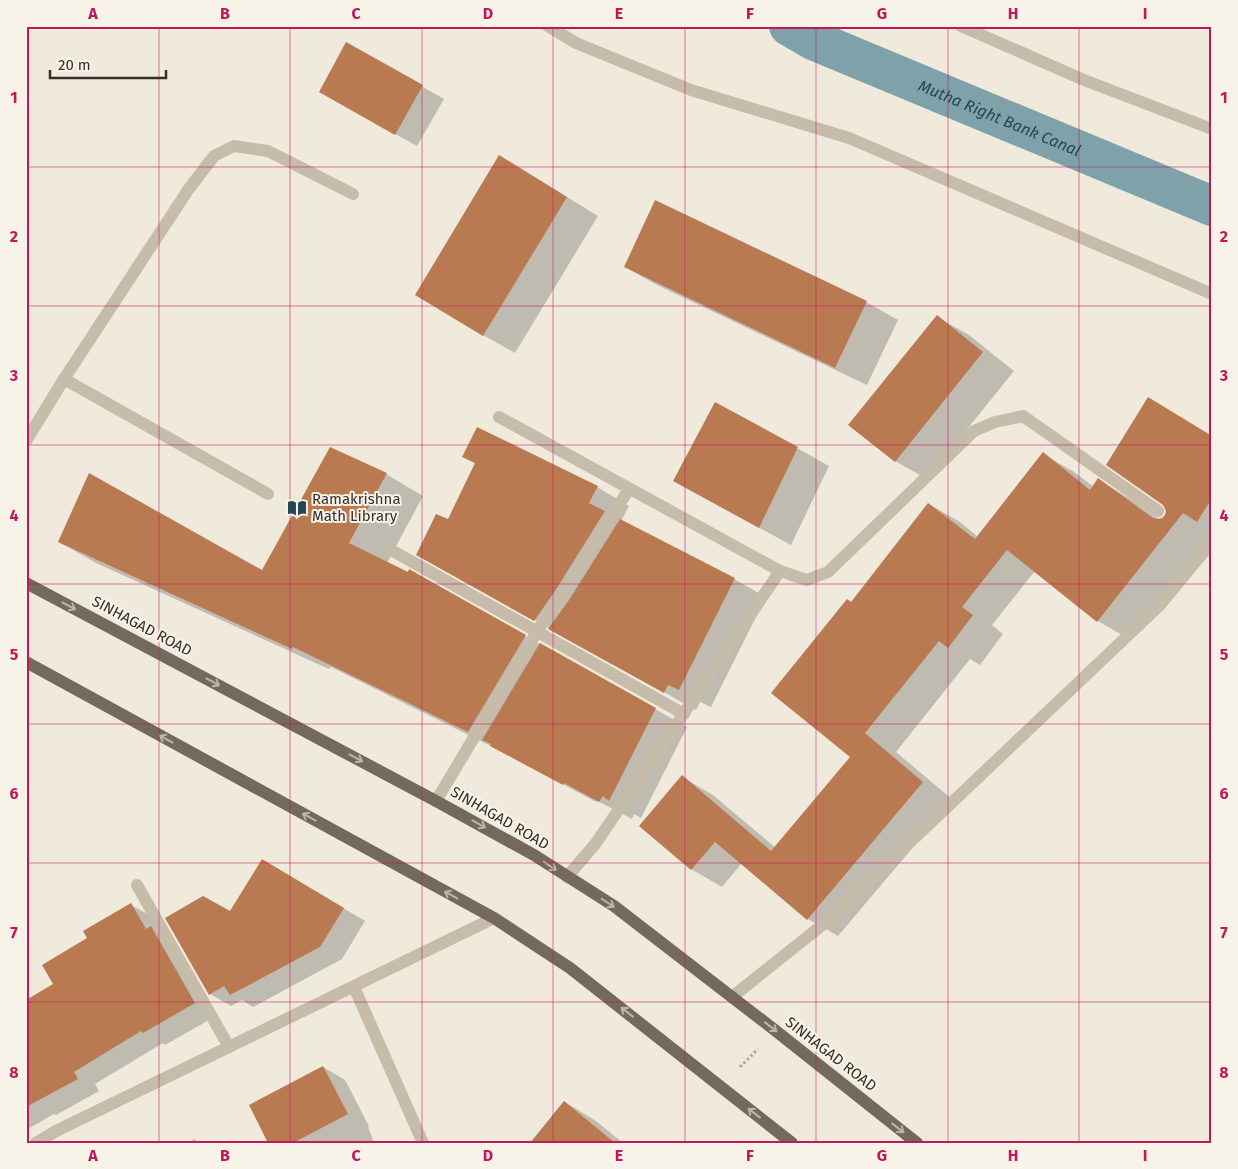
<svg xmlns="http://www.w3.org/2000/svg" width="1238" height="1169" viewBox="0 0 1238 1169" font-family="'Fira Sans',sans-serif">
  <style>
    .shadow { fill: #0003 }
    .lines { fill: none; stroke-linecap: round; stroke-linejoin: round }
    .canal { stroke: #7fa2aa; stroke-width: 40 }
    .building { fill: #ba7a51 }
    .path { stroke: #b2a695; stroke-width: 3; stroke-dasharray: 2.5 2.5; stroke-linecap: butt }
    .lane { stroke: #c7bcaa; stroke-width: 12 }
    .street { stroke: #c7bcaa; stroke-width: 12 }
    .primary { stroke: #75685c; stroke-width: 12 }
    .oneway { stroke: #bdb4aa }
    .grid { fill: none; stroke: #c2185b; stroke-width: 1; stroke-opacity: 0.55 }
    .labels { text-anchor: middle; stroke-width: 4; stroke-linejoin: round; paint-order: stroke }
    .poi-label { font-size: 15px; fill: #352f29; stroke: #f8f3e9; text-anchor: start }
    .street-label { font-size: 15px; fill: #352f29; stroke: #f8f3e9 }
    .water-label { font-size: 16px; font-style: italic; fill: #234853; stroke: #f8f3e9 }
    .neatline { fill: none; stroke: #c2185b; stroke-width: 2 }
    .grid-label { font-size: 16px; text-anchor: middle; font-weight: bold; fill: #c2185b }
  </style>
  <rect width="100%" height="100%" fill="#f0eadd"/>
  <g class="shadow">
    <path d="M 347,44 L 444,99 L 417,146 L 342,104 Z"/>
    <path d="M 531,175 L 598,216 L 515,353 L 483,335 Z"/>
    <path d="M 625,267 L 866,302 L 898,320 L 867,385 L 657,285 Z"/>
    <path d="M 937,317 L 969,335 L 1014,371 L 927,479 L 895,461 Z"/>
    <path d="M 478,429 L 597,487 L 629,506 L 621,521 L 734,579 L 766,597 L 711,707 L 700,702 L 696,710 L 449,572 L 448,521 L 476,464 L 464,457 Z"/>
    <path d="M 1212,436 L 1212,533 L 1129,639 L 1098,621 L 1035,571 L 992,625 L 1003,634 L 980,665 L 970,659 L 896,752 L 953,800 L 838,936 L 808,919 L 742,863 L 722,887 L 691,869 L 682,777 L 713,795 L 776,848 L 851,757 L 852,603 L 929,504 L 960,522 L 978,537 L 1043,454 L 1074,472 L 1094,487 L 1098,480 L 1129,498 L 1160,520 L 1166,516 Z"/>
    <path d="M 330,448 L 386,474 L 423,496 L 387,563 L 408,574 L 410,571 L 687,727 L 641,818 L 634,814 L 632,819 L 596,800 L 596,802 L 503,752 L 331,667 L 329,669 L 96,563 L 59,542 L 263,572 Z"/>
    <path d="M 797,448 L 829,466 L 791,545 L 674,481 Z"/>
    <path d="M 284,873 L 365,921 L 342,959 L 253,1007 L 242,1000 L 231,1006 L 210,994 L 230,913 Z"/>
    <path d="M 131,905 L 153,917 L 216,1016 L 165,1045 L 163,1043 L 95,1084 L 99,1091 L 56,1115 L 54,1114 L 26,1130 L 26,1001 L 55,985 L 89,938 Z"/>
    <path d="M 323,1067 L 345,1080 L 369,1126 L 368,1127 L 374,1143 L 269,1143 Z"/>
    <path d="M 565,1102 L 596,1121 L 623,1143 L 531,1143 Z"/>
    <path d="M 194,1139 L 200,1143 L 187,1143 Z"/>
  </g>
  <g class="lines">
    <path class="canal" id="s1" d="M 789,26 L 813,40 L 1212,206"/>
  </g>
  <g class="building">
    <path d="M 346,42 L 423,85 L 395,135 L 319,92 Z"/>
    <path d="M 499,155 L 567,197 L 483,336 L 415,295 Z"/>
    <path d="M 655,200 L 867,301 L 835,368 L 624,267 Z"/>
    <path d="M 937,315 L 983,352 L 895,462 L 848,425 Z"/>
    <path d="M 1148,397 L 1212,436 L 1212,498 L 1197,522 L 1183,513 L 1097,622 L 1007,550 L 962,607 L 973,615 L 948,648 L 939,641 L 865,733 L 923,782 L 807,920 L 715,842 L 691,870 L 639,826 L 682,775 L 771,851 L 850,757 L 771,693 L 847,599 L 851,602 L 928,503 L 975,539 L 1043,452 L 1090,490 L 1098,478 L 1153,518 L 1158,519 L 1162,518 L 1165,515 L 1166,511 L 1163,505 L 1106,465 Z"/>
    <path d="M 715,402 L 798,447 L 759,528 L 673,481 Z"/>
    <path d="M 477,427 L 598,486 L 589,503 L 605,511 L 555,591 L 534,621 L 416,555 L 436,514 L 448,519 L 475,463 L 462,457 Z"/>
    <path d="M 330,447 L 387,473 L 349,543 L 408,572 L 409,569 L 526,635 L 468,732 L 293,647 L 292,649 L 58,542 L 89,473 L 262,570 Z"/>
    <path d="M 620,519 L 735,578 L 679,690 L 668,685 L 664,693 L 548,629 L 569,600 Z"/>
    <path d="M 540,643 L 656,708 L 609,801 L 603,796 L 599,802 L 564,783 L 563,785 L 490,746 L 491,744 L 482,740 Z"/>
    <path d="M 262,859 L 344,908 L 320,947 L 230,995 L 224,986 L 209,995 L 165,918 L 203,896 L 230,911 Z"/>
    <path d="M 131,903 L 146,929 L 151,926 L 195,1003 L 143,1033 L 141,1031 L 74,1072 L 78,1079 L 26,1107 L 26,1000 L 53,984 L 42,965 L 87,938 L 83,931 Z"/>
    <path d="M 323,1066 L 348,1114 L 293,1143 L 268,1143 L 249,1105 Z"/>
    <path d="M 564,1101 L 615,1143 L 530,1143 Z"/>
  </g>
  <g class="lines">
    <path class="path" d="M 740,1067 L 758,1049"/>
    <g class="lane">
      <path d="M 64,379 L 268,494"/>
      <path d="M 26,441 L 64,379 L 188,190 L 214,156 L 234,146 L 268,151 L 353,194"/>
    </g>
    <g class="street">
      <path d="M 548,26 L 576,43 L 691,90 L 849,138 L 1212,294"/>
      <path d="M 961,26 L 1084,80 L 1212,129"/>
      <path d="M 499,417 L 780,571 L 807,580 L 828,572 L 974,431 L 995,422 L 1023,416 L 1158,511"/>
      <path d="M 391,550 L 684,714"/>
      <path d="M 436,801 L 544,620 L 562,596 L 629,489"/>
      <path d="M 567,877 L 596,843 L 780,571"/>
      <path d="M 137,885 L 229,1047"/>
      <path d="M 354,987 L 423,1143"/>
      <path d="M 732,997 L 826,922 L 1160,605 L 1212,542"/>
      <path d="M 36,1143 L 56,1131 L 494,918"/>
    </g>
    <g class="primary">
      <path d="M 26,583 L 436,801 L 534,855 L 614,906 L 776,1031 L 917,1143"/>
      <path d="M 26,662 L 494,918 L 570,968 L 792,1143"/>
    </g>
  </g>
  <defs><path id="oneway-shaft" d="M-6 0H5M1.5-3L5.5 0L1.5 3" fill="none" stroke-width="1.6" stroke-linecap="round" stroke-linejoin="round" transform="scale(1.25)"/></defs>
  <g class="oneway">
    <use href="#oneway-shaft" transform="translate(69 606) rotate(28)"/>
    <use href="#oneway-shaft" transform="translate(213 682) rotate(28)"/>
    <use href="#oneway-shaft" transform="translate(166 739) rotate(-151)"/>
    <use href="#oneway-shaft" transform="translate(356 758) rotate(28)"/>
    <use href="#oneway-shaft" transform="translate(309 817) rotate(-151)"/>
    <use href="#oneway-shaft" transform="translate(479 824) rotate(29)"/>
    <use href="#oneway-shaft" transform="translate(550 866) rotate(34)"/>
    <use href="#oneway-shaft" transform="translate(451 895) rotate(-151)"/>
    <use href="#oneway-shaft" transform="translate(608 903) rotate(33)"/>
    <use href="#oneway-shaft" transform="translate(627 1012) rotate(-142)"/>
    <use href="#oneway-shaft" transform="translate(771 1027) rotate(38)"/>
    <use href="#oneway-shaft" transform="translate(754 1113) rotate(-142)"/>
    <use href="#oneway-shaft" transform="translate(898 1128) rotate(38)"/>
  </g>
  <path class="grid" d="M 159,26 L 159,1143M 290,26 L 290,1143M 422,26 L 422,1143M 553,26 L 553,1143M 685,26 L 685,1143M 816,26 L 816,1143M 948,26 L 948,1143M 1079,26 L 1079,1143M 26,167 L 1212,167M 26,306 L 1212,306M 26,445 L 1212,445M 26,584 L 1212,584M 26,724 L 1212,724M 26,863 L 1212,863M 26,1002 L 1212,1002"/>
  <defs>
    <g id="library-bare" transform="scale(1.5)"><path d="M-6-4Q-3-5.5-.7-3.5V5Q-3 3-6 4ZM6-4Q3-5.5 .7-3.5V5Q3 3 6 4Z" fill="#234853" stroke="#f8f3e9" stroke-width="2.5" paint-order="stroke"/></g>
  </defs>
  <g fill-rule="evenodd">
    <use href="#library-bare" x="297" y="508"/>
  </g>
  <g class="labels">
    <g class="poi-label">
      <text x="312" y="504">Ramakrishna<tspan x="312" dy="17">Math Library</tspan></text>
    </g>
    <g class="street-label">
      <text transform="translate(142 626) rotate(28)" y="5">SINHAGAD ROAD</text>
      <text transform="translate(500 818) rotate(30)" y="5">SINHAGAD ROAD</text>
      <text transform="translate(831 1054) rotate(38)" y="5">SINHAGAD ROAD</text>
    </g>
    <g class="water-label">
      <text dy="6" stroke="none"><textPath href="#s1" startOffset="230">Mutha Right Bank Canal</textPath></text>
    </g>
  </g>
  <rect width="1238" height="1169" fill="none" stroke="#f8f3e9" stroke-width="55"/>
  <path d="M50 70v8h116v-8" fill="none" stroke="#352f29" stroke-width="2.5"/>
  <text x="58" y="70" font-size="15" fill="#352f29" stroke="#f8f3e9" stroke-width="4" paint-order="stroke">20 m</text>
  <rect x="28" y="28" width="1182" height="1114" class="neatline"/>
  <g class="grid-label">
    <text x="93" y="19">A</text>
    <text x="225" y="19">B</text>
    <text x="356" y="19">C</text>
    <text x="488" y="19">D</text>
    <text x="619" y="19">E</text>
    <text x="750" y="19">F</text>
    <text x="882" y="19">G</text>
    <text x="1013" y="19">H</text>
    <text x="1145" y="19">I</text>
    <text x="14" y="103">1</text>
    <text x="1224" y="103">1</text>
    <text x="14" y="242">2</text>
    <text x="1224" y="242">2</text>
    <text x="14" y="381">3</text>
    <text x="1224" y="381">3</text>
    <text x="14" y="521">4</text>
    <text x="1224" y="521">4</text>
    <text x="14" y="660">5</text>
    <text x="1224" y="660">5</text>
    <text x="14" y="799">6</text>
    <text x="1224" y="799">6</text>
    <text x="14" y="938">7</text>
    <text x="1224" y="938">7</text>
    <text x="14" y="1078">8</text>
    <text x="1224" y="1078">8</text>
    <text x="93" y="1161">A</text>
    <text x="225" y="1161">B</text>
    <text x="356" y="1161">C</text>
    <text x="488" y="1161">D</text>
    <text x="619" y="1161">E</text>
    <text x="750" y="1161">F</text>
    <text x="882" y="1161">G</text>
    <text x="1013" y="1161">H</text>
    <text x="1145" y="1161">I</text>
  </g>
</svg>
